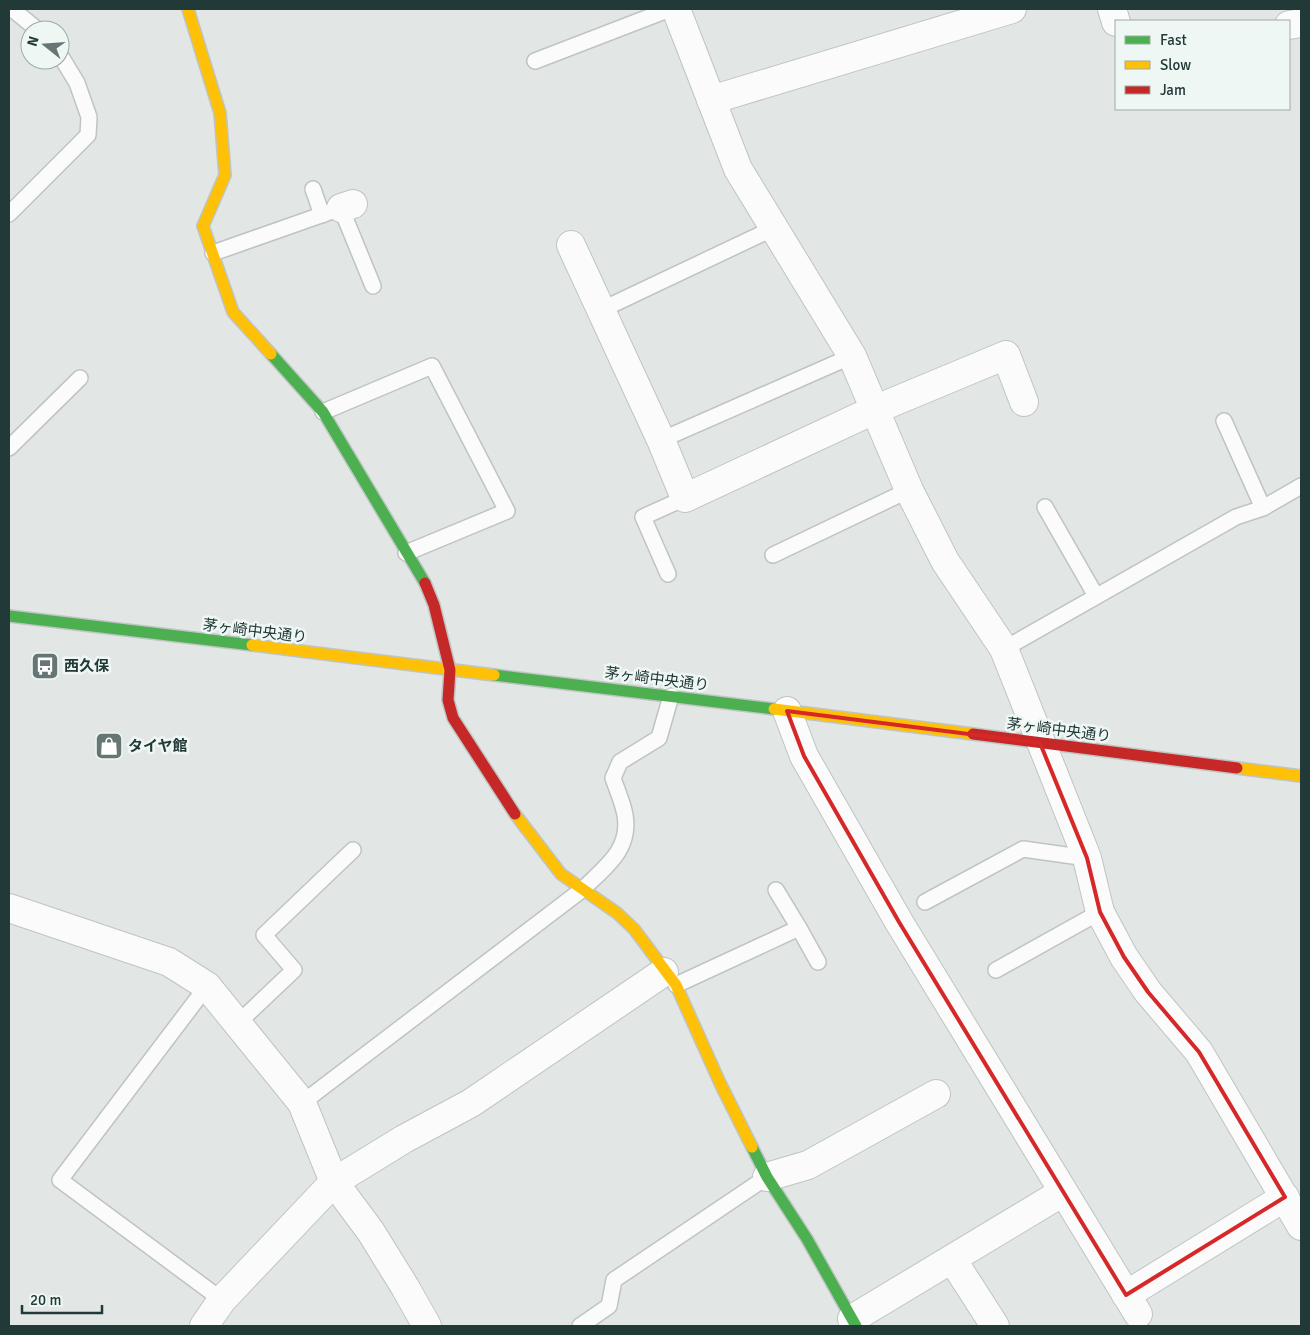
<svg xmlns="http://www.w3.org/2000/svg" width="1310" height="1335" viewBox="0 0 1310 1335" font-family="Signika,'Noto Sans JP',sans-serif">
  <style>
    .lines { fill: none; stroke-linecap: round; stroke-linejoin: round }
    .lane-casing { stroke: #bfc4c3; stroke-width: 18 }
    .street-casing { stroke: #bfc4c3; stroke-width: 30 }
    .fast-casing { stroke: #bec5c3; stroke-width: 14 }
    .slow-casing { stroke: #bec5c3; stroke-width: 14 }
    .jam-casing { stroke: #bec5c3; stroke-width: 14 }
    .lane { stroke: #fbfbfb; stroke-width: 15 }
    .street { stroke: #fbfbfb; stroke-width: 28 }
    .fast { stroke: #4caf50; stroke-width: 11 }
    .slow { stroke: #ffc107; stroke-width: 11 }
    .jam { stroke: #c62828; stroke-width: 11 }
    .marked { fill: none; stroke: #d62828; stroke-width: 4; stroke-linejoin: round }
    .labels { text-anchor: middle; stroke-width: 5; stroke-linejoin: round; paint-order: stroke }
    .street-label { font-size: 15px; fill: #213937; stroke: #eff7f4 }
    .poi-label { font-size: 15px; font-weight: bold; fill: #213937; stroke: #eff7f4; text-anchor: start }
  </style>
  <rect width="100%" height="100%" fill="#e2e7e6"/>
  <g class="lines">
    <g class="lane-casing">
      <g id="lane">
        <path d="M 12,9 L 38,30"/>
        <path d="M 535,61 L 670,9"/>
        <path d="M 313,189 L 322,215"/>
        <path d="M 9,214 L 88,135 L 89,117 L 77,83 L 60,55"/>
        <path d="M 213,253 L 341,208 L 373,286"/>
        <path d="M 601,310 L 774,228"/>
        <path d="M 323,412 L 432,366 L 507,511 L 406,553"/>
        <path d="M 1224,421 L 1263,508"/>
        <path d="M 661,440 L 852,356"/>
        <path d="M 9,448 L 80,378"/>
        <path d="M 1045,507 L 1096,596"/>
        <path d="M 773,555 L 909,490"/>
        <path d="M 668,574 L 643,517 L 685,498"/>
        <path d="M 1004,649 L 1236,517 L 1263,508 L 1301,486"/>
        <path d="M 776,890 L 799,928"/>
        <path d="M 925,902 L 1023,849 L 1087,858"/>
        <path d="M 996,970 L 1100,912"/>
        <path d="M 676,985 L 799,928 L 818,962"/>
        <path d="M 207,986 L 60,1180 L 222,1300"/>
        <path d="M 237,1024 L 294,970 L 264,935 L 353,850"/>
        <path d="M 302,1103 L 583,889 C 605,867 631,850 625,815 C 623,803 617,790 613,778 L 620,762 L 659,738 L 671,696"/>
        <path d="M 580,1326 L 609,1306 L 614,1280 L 767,1177"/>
      </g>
    </g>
    <g class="street-casing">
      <g id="street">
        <path d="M 676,9 L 738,169 L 852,356 L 909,490 L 945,561 L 1004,649 L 1087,858 L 1100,912 L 1124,957 L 1148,992 L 1199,1052 L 1301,1226"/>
        <path d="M 1112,9 L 1116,22"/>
        <path d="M 1289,25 L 1301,23"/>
        <path d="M 711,100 L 1012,9"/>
        <path d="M 341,208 L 353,204"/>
        <path d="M 571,245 L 661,440 L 685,498 L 874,410 L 1006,355 L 1024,402"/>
        <path d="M 787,711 L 804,756 L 899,922 L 1138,1314"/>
        <path d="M 9,908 L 169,962 L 207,986 L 302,1103 L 334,1182 L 371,1232 L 405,1287 L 427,1326"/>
        <path d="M 767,1177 L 808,1165 L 936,1094"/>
        <path d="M 952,1259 L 995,1326"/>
        <path d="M 1126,1295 L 1285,1197"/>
        <path d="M 852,1319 L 1063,1192"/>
        <path d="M 204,1326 L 222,1300 L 334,1182 L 404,1139 L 471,1103 L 664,972"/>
      </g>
    </g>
    <g class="fast-casing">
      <g id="fast">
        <path d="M 271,354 L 323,412 L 425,583"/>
        <path d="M 9,616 L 252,645"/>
        <path d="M 494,675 L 774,709"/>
        <path d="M 752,1147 L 767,1177 L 807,1239 L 856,1326"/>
      </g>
    </g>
    <g class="slow-casing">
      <g id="slow">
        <path d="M 188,9 L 220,113 L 225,175 L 203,226 L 233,312 L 271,354"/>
        <path d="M 252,645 L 494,675"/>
        <path d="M 774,709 L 973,734"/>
        <path d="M 1237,768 L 1301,776"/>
        <path d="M 515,814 L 561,874 L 617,913 L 634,929 L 676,985 L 720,1083 L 752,1147"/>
      </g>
    </g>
    <g class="jam-casing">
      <g id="jam">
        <path d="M 425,583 L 434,605 L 450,670 L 448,700 L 453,718 L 515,814"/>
        <path d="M 973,734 L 1237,768"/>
      </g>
    </g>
    <use href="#lane" class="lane"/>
    <use href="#street" class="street"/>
    <use href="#fast" class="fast"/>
    <use href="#slow" class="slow"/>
    <use href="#jam" class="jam"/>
  </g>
  <path class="marked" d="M 787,711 L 1040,743 L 1087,858 L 1100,912 L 1124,957 L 1148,992 L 1199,1052 L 1285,1197 L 1126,1295 L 899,922 L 804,756 Z"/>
  <defs>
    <g id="bus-square" transform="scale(1.4375)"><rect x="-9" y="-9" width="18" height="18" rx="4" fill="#657674" stroke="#eff7f4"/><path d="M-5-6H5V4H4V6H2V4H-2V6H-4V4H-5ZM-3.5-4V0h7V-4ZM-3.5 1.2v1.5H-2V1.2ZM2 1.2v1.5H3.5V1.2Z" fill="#fff"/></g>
    <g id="shop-square" transform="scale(1.4375)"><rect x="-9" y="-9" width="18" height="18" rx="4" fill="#657674" stroke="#eff7f4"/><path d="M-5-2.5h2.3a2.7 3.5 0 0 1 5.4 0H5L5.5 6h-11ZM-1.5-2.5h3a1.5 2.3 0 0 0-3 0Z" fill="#fff"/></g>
  </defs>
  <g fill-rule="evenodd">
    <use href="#bus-square" x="45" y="666"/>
    <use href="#shop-square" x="109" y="746"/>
  </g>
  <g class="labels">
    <g class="street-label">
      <text transform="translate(255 631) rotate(7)" y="5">茅ヶ崎中央通り</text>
      <text transform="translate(657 679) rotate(7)" y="5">茅ヶ崎中央通り</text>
      <text transform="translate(1059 730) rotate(7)" y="5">茅ヶ崎中央通り</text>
    </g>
    <g class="poi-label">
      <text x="64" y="671">西久保</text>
      <text x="128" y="751">タイヤ館</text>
    </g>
  </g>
  <rect width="1310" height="1335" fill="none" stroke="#213937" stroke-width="20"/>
  <rect x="1115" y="20" width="175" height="90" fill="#eff7f4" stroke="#9daba8"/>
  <rect x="1125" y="36" width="25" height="8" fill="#4caf50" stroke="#9daba8"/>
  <text x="1160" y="45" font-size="15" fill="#213937">Fast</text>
  <rect x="1125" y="61" width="25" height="8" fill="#ffc107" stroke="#9daba8"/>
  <text x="1160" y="70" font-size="15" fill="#213937">Slow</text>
  <rect x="1125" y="86" width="25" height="8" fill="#c62828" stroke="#9daba8"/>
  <text x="1160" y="95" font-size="15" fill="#213937">Jam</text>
  <g transform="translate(45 45) rotate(287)"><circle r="24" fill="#eff7f4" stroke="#9daba8"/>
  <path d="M0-4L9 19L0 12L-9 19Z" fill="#657674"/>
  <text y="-8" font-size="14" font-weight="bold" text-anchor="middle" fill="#213937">N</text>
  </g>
  <path d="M22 1305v8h80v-8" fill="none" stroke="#213937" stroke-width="2.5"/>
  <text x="30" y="1305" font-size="15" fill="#213937" stroke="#eff7f4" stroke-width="4" paint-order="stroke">20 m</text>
</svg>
